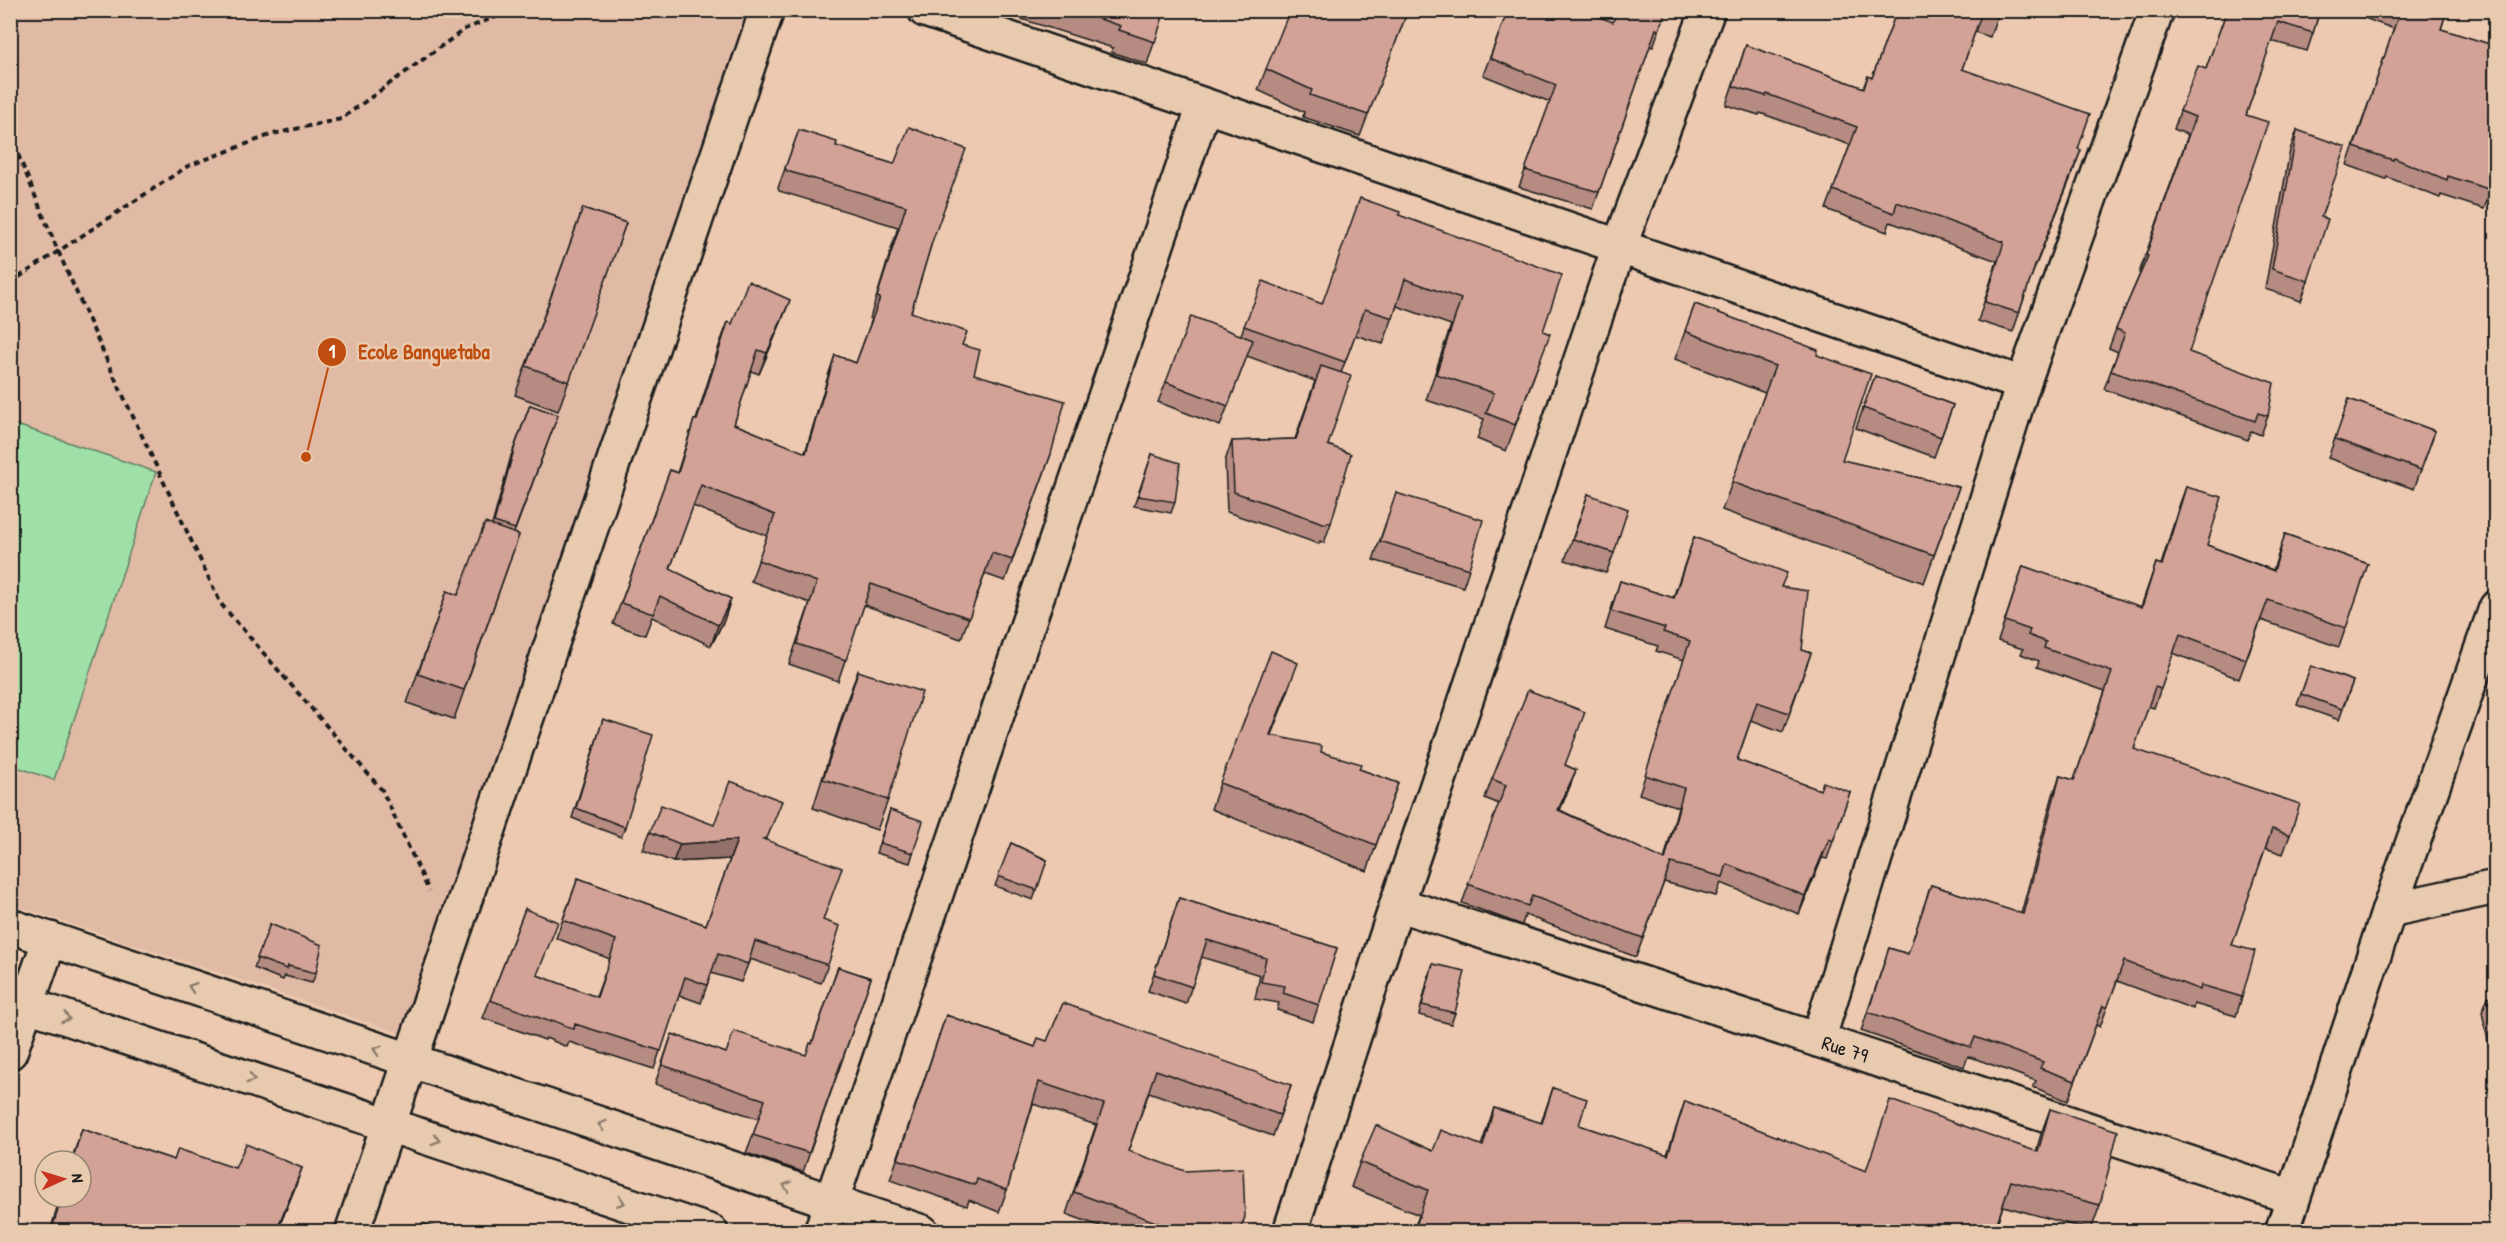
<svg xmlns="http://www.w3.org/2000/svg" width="2506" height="1242" viewBox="0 0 2506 1242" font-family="'Patrick Hand',sans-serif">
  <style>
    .built { fill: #e0baa5 }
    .green { fill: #9fdfa8; stroke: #5e7e62; stroke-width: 1.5 }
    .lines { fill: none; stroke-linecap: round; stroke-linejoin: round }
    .minor-casing { stroke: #1c1c1c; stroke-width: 38 }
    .tertiary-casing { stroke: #1c1c1c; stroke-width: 38 }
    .path { stroke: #1c1c1c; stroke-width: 4; stroke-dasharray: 6 4.5; stroke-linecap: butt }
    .minor { stroke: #e8cbaf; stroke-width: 33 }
    .tertiary { stroke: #e8cbaf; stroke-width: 33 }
    .wall { fill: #b58b82; stroke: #1c1c1c; stroke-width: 1.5 }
    .shaded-wall { fill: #93716a; stroke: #1c1c1c; stroke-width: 1.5 }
    .building { fill: #d2a297; stroke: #1c1c1c; stroke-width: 1.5 }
    .oneway { stroke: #8c7c6d }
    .labels { text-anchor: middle; stroke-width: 5; stroke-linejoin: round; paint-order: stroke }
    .street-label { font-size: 20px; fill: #1c1c1c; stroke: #e8cbaf }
    .leader { fill: none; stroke: #bf4d0f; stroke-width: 2 }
    .callout-dot { fill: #bf4d0f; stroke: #e8cbaf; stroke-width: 2 }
    .mark-label { font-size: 18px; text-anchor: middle; font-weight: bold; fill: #fff }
    .callout-label { font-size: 21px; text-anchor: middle; font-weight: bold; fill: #bf4d0f; stroke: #e8cbaf; stroke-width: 5; stroke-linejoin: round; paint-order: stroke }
  </style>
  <rect width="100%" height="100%" fill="#ecc9b0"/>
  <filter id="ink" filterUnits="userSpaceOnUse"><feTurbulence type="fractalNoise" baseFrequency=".0167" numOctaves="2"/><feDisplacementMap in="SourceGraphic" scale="12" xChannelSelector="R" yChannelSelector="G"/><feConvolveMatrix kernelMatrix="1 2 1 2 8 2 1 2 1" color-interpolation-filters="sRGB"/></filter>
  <g filter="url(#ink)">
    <path class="built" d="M 11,11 L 757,11 L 400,1033 L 11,904 Z"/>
    <path class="green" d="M 11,423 L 156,472 L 54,780 L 11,765 Z"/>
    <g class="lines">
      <g class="minor-casing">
        <g id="minor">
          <path d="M 925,10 L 2023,384"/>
          <path d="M 1397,904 L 1818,1040 L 2292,1197"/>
          <path d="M 2389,910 L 2496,887"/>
          <path d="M 1818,1040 L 2023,384 L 2157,10"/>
          <path d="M 10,1052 L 50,939"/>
          <path d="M 352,1232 L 767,10"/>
          <path d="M 821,1232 L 1204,106"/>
          <path d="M 1290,1232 L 1397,904 L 1619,247 L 1708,10"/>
          <path d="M 2282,1232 L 2389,910 L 2496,608"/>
        </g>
      </g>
      <g class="tertiary-casing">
        <g id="tertiary">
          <path d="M 10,926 L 922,1232"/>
          <path d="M 10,999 L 711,1232"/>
        </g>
      </g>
      <g class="path">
        <path d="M 10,135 L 58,251 L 113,374 L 221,604 L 382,790 L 429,891"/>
        <path d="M 10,283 L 188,166 L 273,134 L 341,119 L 465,29 L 513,10"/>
      </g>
      <use href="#minor" class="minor"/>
      <use href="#tertiary" class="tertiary"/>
    </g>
    <g class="wall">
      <path d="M 1020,10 L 1165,10 L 1147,64 L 1111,52 L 1113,48 L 1018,18 Z"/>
      <path d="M 1408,10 L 1360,136 L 1303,117 L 1304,112 L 1258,90 L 1266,69 Z"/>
      <path d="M 1424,10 L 1437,10 L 1435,14 Z"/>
      <path d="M 1508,10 L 1613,22 L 1666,10 L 1653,47 L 1650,46 L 1593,209 L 1519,187 L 1550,102 L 1483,75 Z"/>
      <path d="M 1897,10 L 1999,10 L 1990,37 L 1975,32 L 1962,69 L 2078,149 L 2074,169 L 2032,274 L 2013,332 L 1978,321 L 1997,261 L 1890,222 L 1887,232 L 1826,209 L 1850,145 L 1760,113 L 1759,115 L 1726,105 L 1746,45 L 1863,88 L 1868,76 L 1872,78 Z"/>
      <path d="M 2227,10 L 2320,10 L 2313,33 L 2307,51 L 2271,41 L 2246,115 L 2189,352 L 2268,416 L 2261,435 L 2251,431 L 2248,440 L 2104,389 L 2118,352 L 2109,348 L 2116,329 L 2140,274 L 2139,273 L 2188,135 L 2174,129 L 2180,111 L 2206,69 Z"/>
      <path d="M 2343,10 L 2447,10 L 2441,29 L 2496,46 L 2496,186 L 2493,185 L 2484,209 L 2441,195 L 2440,198 L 2387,177 L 2386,179 L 2347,165 L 2394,29 Z"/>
      <path d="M 799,130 L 836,146 L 894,164 L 932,242 L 911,312 L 962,345 L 974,374 L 1051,454 L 1005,581 L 985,574 L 961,639 L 864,605 L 838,681 L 789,664 L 810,603 L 751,581 L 767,536 L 693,506 L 670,569 L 731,599 L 724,620 L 711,646 L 652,617 L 645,635 L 613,624 L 670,470 L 677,473 L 694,420 L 696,420 L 720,343 L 728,322 L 732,324 L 782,320 L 759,374 L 751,371 L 734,424 L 805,453 L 828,376 L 835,355 L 856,363 L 872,319 L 870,318 L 898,227 L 779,191 L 778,188 Z"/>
      <path d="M 2297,130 L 2321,217 L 2308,281 L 2301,301 L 2265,289 L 2290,150 Z"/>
      <path d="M 583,208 L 626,223 L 558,411 L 515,395 Z"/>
      <path d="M 1399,215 L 1543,331 L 1540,360 L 1506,451 L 1477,439 L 1484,419 L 1426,400 L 1451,325 L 1397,306 L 1383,344 L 1355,335 L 1341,373 L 1328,445 L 1331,523 L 1324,543 L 1320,541 L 1319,544 L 1227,512 L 1225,461 L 1232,441 L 1295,439 L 1315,381 L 1247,356 L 1220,426 L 1158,402 L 1166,382 L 1241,335 L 1244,326 L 1322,304 Z"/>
      <path d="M 1695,304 L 1817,355 L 1842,460 L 1959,487 L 1924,583 L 1722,510 L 1765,393 L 1675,359 Z"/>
      <path d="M 1875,376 L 1953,405 L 1934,457 L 1856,428 Z"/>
      <path d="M 2349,399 L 2435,431 L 2414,489 L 2328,458 Z"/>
      <path d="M 530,405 L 558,415 L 514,533 L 519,535 L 454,719 L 407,703 L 447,591 L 458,595 L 492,525 L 511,456 Z"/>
      <path d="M 1152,454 L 1175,502 L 1171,513 L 1134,506 Z"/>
      <path d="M 2186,487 L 2207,545 L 2273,570 L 2285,534 L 2368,564 L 2339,647 L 2261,620 L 2239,679 L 2173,653 L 2154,708 L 2148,706 L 2134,749 L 2290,835 L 2283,854 L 2265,848 L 2232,945 L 2242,997 L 2236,1016 L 2194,1004 L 2193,1009 L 2117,981 L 2100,1027 L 2096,1025 L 2068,1101 L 2033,1087 L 2036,1081 L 1968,1056 L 1964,1067 L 1861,1031 L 1889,948 L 1908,954 L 1931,885 L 2021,914 L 2053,795 L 2060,776 L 2074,780 L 2105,691 L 2037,667 L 2039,661 L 2021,654 L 2023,649 L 1998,641 L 2023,566 L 2141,607 L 2156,563 L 2161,565 L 2179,506 Z"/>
      <path d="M 1396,493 L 1469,569 L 1463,587 L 1373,560 Z"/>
      <path d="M 1588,494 L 1614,553 L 1606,573 L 1565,560 Z"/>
      <path d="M 1694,537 L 1782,587 L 1802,650 L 1811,653 L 1783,732 L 1751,720 L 1737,760 L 1820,790 L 1850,792 L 1827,859 L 1822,858 L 1799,914 L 1721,883 L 1716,896 L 1664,882 L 1636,957 L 1525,915 L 1522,925 L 1462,903 L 1499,804 L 1485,798 L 1492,779 L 1565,765 L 1576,770 L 1560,810 L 1664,860 L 1678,807 L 1639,794 L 1684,660 L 1656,651 L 1658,646 L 1605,629 L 1620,581 L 1673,598 Z"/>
      <path d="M 2311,666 L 2353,681 L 2339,720 L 2297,705 Z"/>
      <path d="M 858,671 L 888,800 L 877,830 L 813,808 L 847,700 Z"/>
      <path d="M 1289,689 L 1271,735 L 1321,752 L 1359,769 L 1398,783 L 1367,871 L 1211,809 L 1220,783 Z"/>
      <path d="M 603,719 L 625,827 L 621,837 L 572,818 Z"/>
      <path d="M 890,810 L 913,853 L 910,863 L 876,853 Z"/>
      <path d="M 714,825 L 767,840 L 823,920 L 828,965 L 821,983 L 750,959 L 741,982 L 711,973 L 701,1003 L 679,995 L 654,1069 L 569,1042 L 567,1047 L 546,1038 L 545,1040 L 483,1018 L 525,909 L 537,975 L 596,997 L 610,959 L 556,938 L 578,878 L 706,925 L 730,859 L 673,862 L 643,850 L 650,832 Z"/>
      <path d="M 1011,843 L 1047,860 L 1033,900 L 995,886 Z"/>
      <path d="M 1179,898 L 1337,948 L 1313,1022 L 1277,1010 L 1279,1003 L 1255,999 L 1260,975 L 1201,957 L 1186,1004 L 1148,991 Z"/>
      <path d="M 270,924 L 316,973 L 312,983 L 285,976 L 283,980 L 254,968 Z"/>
      <path d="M 1433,964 L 1455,1013 L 1451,1024 L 1419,1015 L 1429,974 Z"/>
      <path d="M 838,967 L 871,978 L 803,1172 L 746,1153 L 759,1119 L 655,1084 L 672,1034 L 726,1053 L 806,1055 L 812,1043 Z"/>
      <path d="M 2496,995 L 2496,1045 L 2489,1046 L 2482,1012 L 2488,997 Z"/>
      <path d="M 946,1015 L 1035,1047 L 1047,1041 L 1291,1085 L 1273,1136 L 1149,1092 L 1128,1151 L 1239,1232 L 1116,1232 L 1066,1214 L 1096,1125 L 1033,1104 L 1007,1190 L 999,1212 L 969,1200 L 967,1206 L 890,1180 Z"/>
      <path d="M 1553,1088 L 1579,1125 L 1667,1155 L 1685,1101 L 1865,1171 L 2036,1152 L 2041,1134 L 2050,1109 L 2100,1205 L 2091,1230 L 2003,1206 L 1994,1232 L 1413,1232 L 1419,1215 L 1351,1187 L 1360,1162 L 1433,1151 L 1481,1146 L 1494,1108 L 1541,1123 Z"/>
      <path d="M 82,1129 L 174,1160 L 235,1168 L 302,1168 L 277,1232 L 50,1232 L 60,1197 L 81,1197 L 81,1161 L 71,1161 Z"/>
    </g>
    <g class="shaded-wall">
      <path d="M 2081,150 L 2074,169 L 2028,285 L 2035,266 Z"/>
      <path d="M 790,300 L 782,320 L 759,374 L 767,353 Z"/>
      <path d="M 731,599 L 724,620 L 711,646 L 718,625 Z"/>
      <path d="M 1576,770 L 1569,789 L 1552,828 L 1558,810 Z"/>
      <path d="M 1829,839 L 1822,858 L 1799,914 L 1805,896 Z"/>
      <path d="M 737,840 L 730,859 L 673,862 L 680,844 Z"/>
      <path d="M 2495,1031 L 2496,1031 L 2496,1045 L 2489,1046 Z"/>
      <path d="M 302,1168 L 295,1188 L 277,1232 L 276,1232 Z"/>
    </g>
    <g class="building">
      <path d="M 1073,10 L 1165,10 L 1155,42 L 1119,30 L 1121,26 Z"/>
      <path d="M 1290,10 L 1408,10 L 1368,115 L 1310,95 L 1312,90 L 1266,69 Z"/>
      <path d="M 1508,10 L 1580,10 L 1613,22 L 1617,10 L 1666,10 L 1659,30 L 1656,29 L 1599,192 L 1525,170 L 1556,85 L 1490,58 Z"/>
      <path d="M 1897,10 L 1999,10 L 1997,18 L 1982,12 L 1962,69 L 2090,114 L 2078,149 L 2081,150 L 2035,266 L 2019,313 L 1985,302 L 2004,242 L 1897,202 L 1894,213 L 1833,190 L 1857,127 L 1767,94 L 1766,96 L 1733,86 L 1746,45 L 1864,88 L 1868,76 L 1872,78 Z"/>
      <path d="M 2227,10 L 2320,10 L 2313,33 L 2278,22 L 2246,115 L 2268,122 L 2189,352 L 2274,383 L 2268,416 L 2258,413 L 2255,421 L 2111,371 L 2125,333 L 2116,329 L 2148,256 L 2146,255 L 2195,117 L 2180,111 L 2198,66 L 2206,69 Z"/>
      <path d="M 2400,10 L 2447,10 L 2441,29 L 2496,46 L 2496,174 L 2491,190 L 2448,176 L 2447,180 L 2394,158 L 2393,160 L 2354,147 Z"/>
      <path d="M 909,127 L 966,149 L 932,242 L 911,312 L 967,332 L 962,345 L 980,350 L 974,374 L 1065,401 L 1051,454 L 1012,560 L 992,553 L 969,618 L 871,584 L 846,660 L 797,644 L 817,582 L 758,560 L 775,515 L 701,485 L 670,569 L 731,599 L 718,625 L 660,596 L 653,614 L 621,603 L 670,470 L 678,473 L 694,420 L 697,420 L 728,322 L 732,324 L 748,281 L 790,300 L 767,353 L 758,350 L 734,424 L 806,453 L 835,355 L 856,363 L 880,298 L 877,297 L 906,206 L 787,171 L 785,168 L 799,130 L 837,142 L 836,146 L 894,164 Z"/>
      <path d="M 2297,130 L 2346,147 L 2321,217 L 2328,219 L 2308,281 L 2272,269 Z"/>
      <path d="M 1360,198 L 1400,212 L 1399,215 L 1562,275 L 1543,331 L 1550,334 L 1515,425 L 1486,413 L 1494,393 L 1436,374 L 1461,299 L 1405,279 L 1393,318 L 1365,309 L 1345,362 L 1244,326 L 1263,281 L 1322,304 Z"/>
      <path d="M 583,208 L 626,223 L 569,382 L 526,366 Z"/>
      <path d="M 1695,304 L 1818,350 L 1817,355 L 1871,374 L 1842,460 L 1959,487 L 1934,555 L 1732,482 L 1775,366 L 1685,331 Z"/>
      <path d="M 1191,316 L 1253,340 L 1228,406 L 1166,382 Z"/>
      <path d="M 1321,366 L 1351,376 L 1328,445 L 1351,454 L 1331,523 L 1327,522 L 1326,524 L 1234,492 L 1232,441 L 1296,439 Z"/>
      <path d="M 1875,376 L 1953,405 L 1941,437 L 1863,408 Z"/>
      <path d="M 2349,399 L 2435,431 L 2421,470 L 2335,439 Z"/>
      <path d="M 530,405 L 558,415 L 515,529 L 494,522 L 515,446 Z"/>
      <path d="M 1152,454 L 1180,463 L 1175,502 L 1138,496 Z"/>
      <path d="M 2186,487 L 2222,497 L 2207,545 L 2274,571 L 2285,534 L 2368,564 L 2346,628 L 2268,600 L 2246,659 L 2180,634 L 2161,689 L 2155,687 L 2134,749 L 2300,804 L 2290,835 L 2272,829 L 2232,945 L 2255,951 L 2242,997 L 2201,985 L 2200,990 L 2124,961 L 2107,1008 L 2103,1006 L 2075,1081 L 2040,1068 L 2043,1062 L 1975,1037 L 1971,1047 L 1868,1012 L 1889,948 L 1908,954 L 1931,885 L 2023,914 L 2060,776 L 2074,780 L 2112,672 L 2044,648 L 2046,642 L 2028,635 L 2030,630 L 2005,621 L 2023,566 L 2142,607 L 2156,563 L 2162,565 Z"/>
      <path d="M 1396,493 L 1483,520 L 1469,569 L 1380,541 Z"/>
      <path d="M 1588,494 L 1628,509 L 1614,553 L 1573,539 Z"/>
      <path d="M 485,523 L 519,535 L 464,690 L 418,674 L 447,591 L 458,595 Z"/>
      <path d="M 1694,537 L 1787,573 L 1781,587 L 1808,591 L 1802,650 L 1811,653 L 1789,713 L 1757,702 L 1737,760 L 1820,790 L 1823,782 L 1850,792 L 1833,841 L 1829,839 L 1805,896 L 1727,864 L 1723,877 L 1671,863 L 1643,938 L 1532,896 L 1528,906 L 1468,884 L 1506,785 L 1492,779 L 1528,690 L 1585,712 L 1565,765 L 1576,770 L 1558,810 L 1665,860 L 1684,788 L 1645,775 L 1690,641 L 1663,632 L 1665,628 L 1611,611 L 1620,581 L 1674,598 Z"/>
      <path d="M 1271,651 L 1298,663 L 1270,735 L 1322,746 L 1321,752 L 1361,764 L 1359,769 L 1398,783 L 1376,845 L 1220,783 Z"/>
      <path d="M 2311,666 L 2353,681 L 2342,709 L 2301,694 Z"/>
      <path d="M 858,671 L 922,692 L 888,800 L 823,779 Z"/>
      <path d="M 603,719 L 653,735 L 625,827 L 576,808 Z"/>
      <path d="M 730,781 L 782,801 L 767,838 L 763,839 L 842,868 L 823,920 L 840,926 L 828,965 L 755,941 L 748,964 L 718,954 L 707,985 L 685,977 L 661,1051 L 575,1024 L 574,1029 L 552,1020 L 551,1022 L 490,1000 L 525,909 L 558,922 L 537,975 L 597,997 L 616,940 L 563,920 L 578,878 L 706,925 L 737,840 L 680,844 L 650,832 L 661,805 L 714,825 Z"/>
      <path d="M 890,810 L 923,821 L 913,853 L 880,843 Z"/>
      <path d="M 1011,843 L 1047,860 L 1037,890 L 998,876 Z"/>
      <path d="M 1179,898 L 1337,948 L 1319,1005 L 1283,993 L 1285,986 L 1261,982 L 1266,958 L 1207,940 L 1192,987 L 1154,974 Z"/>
      <path d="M 270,924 L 322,945 L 316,973 L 288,966 L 287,969 L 257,958 Z"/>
      <path d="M 1433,964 L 1465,971 L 1455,1013 L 1422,1005 Z"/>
      <path d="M 838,967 L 871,978 L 809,1153 L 753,1135 L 765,1100 L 662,1065 L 672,1034 L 726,1053 L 734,1031 L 806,1055 L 810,1043 L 812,1044 Z"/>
      <path d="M 2496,995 L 2496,1031 L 2495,1031 L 2488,997 Z"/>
      <path d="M 1063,1003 L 1291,1085 L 1280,1115 L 1156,1070 L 1128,1151 L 1185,1171 L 1243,1168 L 1245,1217 L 1239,1232 L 1183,1232 L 1074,1192 L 1104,1104 L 1039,1082 L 1007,1190 L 977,1179 L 975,1185 L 898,1159 L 946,1015 L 1035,1047 L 1038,1038 L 1047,1041 Z"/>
      <path d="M 1553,1088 L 1587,1099 L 1579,1125 L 1668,1155 L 1685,1101 L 1866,1171 L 1890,1100 L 2038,1152 L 2050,1109 L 2118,1131 L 2100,1205 L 2011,1181 L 1994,1232 L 1414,1232 L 1428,1190 L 1360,1162 L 1376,1125 L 1433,1151 L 1441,1130 L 1483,1146 L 1494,1108 L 1542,1123 Z"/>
      <path d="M 82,1129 L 174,1160 L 178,1149 L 235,1168 L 246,1144 L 302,1168 L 276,1232 L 51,1232 L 62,1197 L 81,1197 L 81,1161 L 72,1161 Z"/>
      <path d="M 422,1223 L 447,1232 L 419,1232 Z"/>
    </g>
    <defs><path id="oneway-chevron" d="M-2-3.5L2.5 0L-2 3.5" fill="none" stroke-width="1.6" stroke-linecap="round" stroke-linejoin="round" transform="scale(1.5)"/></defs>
    <g class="oneway">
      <use href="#oneway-chevron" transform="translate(192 987) rotate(-161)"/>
      <use href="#oneway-chevron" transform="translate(66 1018) rotate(18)"/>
      <use href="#oneway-chevron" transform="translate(377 1050) rotate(-161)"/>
      <use href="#oneway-chevron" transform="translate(251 1079) rotate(18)"/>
      <use href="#oneway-chevron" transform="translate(602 1125) rotate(-162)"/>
      <use href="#oneway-chevron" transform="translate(436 1140) rotate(18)"/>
      <use href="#oneway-chevron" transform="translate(787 1186) rotate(-162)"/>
      <use href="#oneway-chevron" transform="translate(621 1202) rotate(18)"/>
    </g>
  </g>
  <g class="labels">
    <g class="street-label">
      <text transform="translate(1845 1049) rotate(18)" y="7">Rue 79</text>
    </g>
  </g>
  <path class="leader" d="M306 457L332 352"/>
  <g class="callout-dot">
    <circle cx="306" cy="457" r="6"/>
    <circle cx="332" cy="352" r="15"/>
  </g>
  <g class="mark-label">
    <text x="332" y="358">1</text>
  </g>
  <g class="callout-label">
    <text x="424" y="359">Ecole Banguetaba</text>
  </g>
  <rect width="2506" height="1242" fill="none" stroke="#e8cbaf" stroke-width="36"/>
  <rect x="18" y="18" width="2470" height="1206" fill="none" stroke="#1c1c1c" stroke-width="2" filter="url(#ink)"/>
  <g transform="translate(63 1179) rotate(86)"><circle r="28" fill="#e8cbaf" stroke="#968574" stroke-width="1.5"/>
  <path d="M0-4.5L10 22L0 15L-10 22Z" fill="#c8321e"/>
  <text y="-9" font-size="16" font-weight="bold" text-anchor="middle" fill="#1c1c1c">N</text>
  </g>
</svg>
